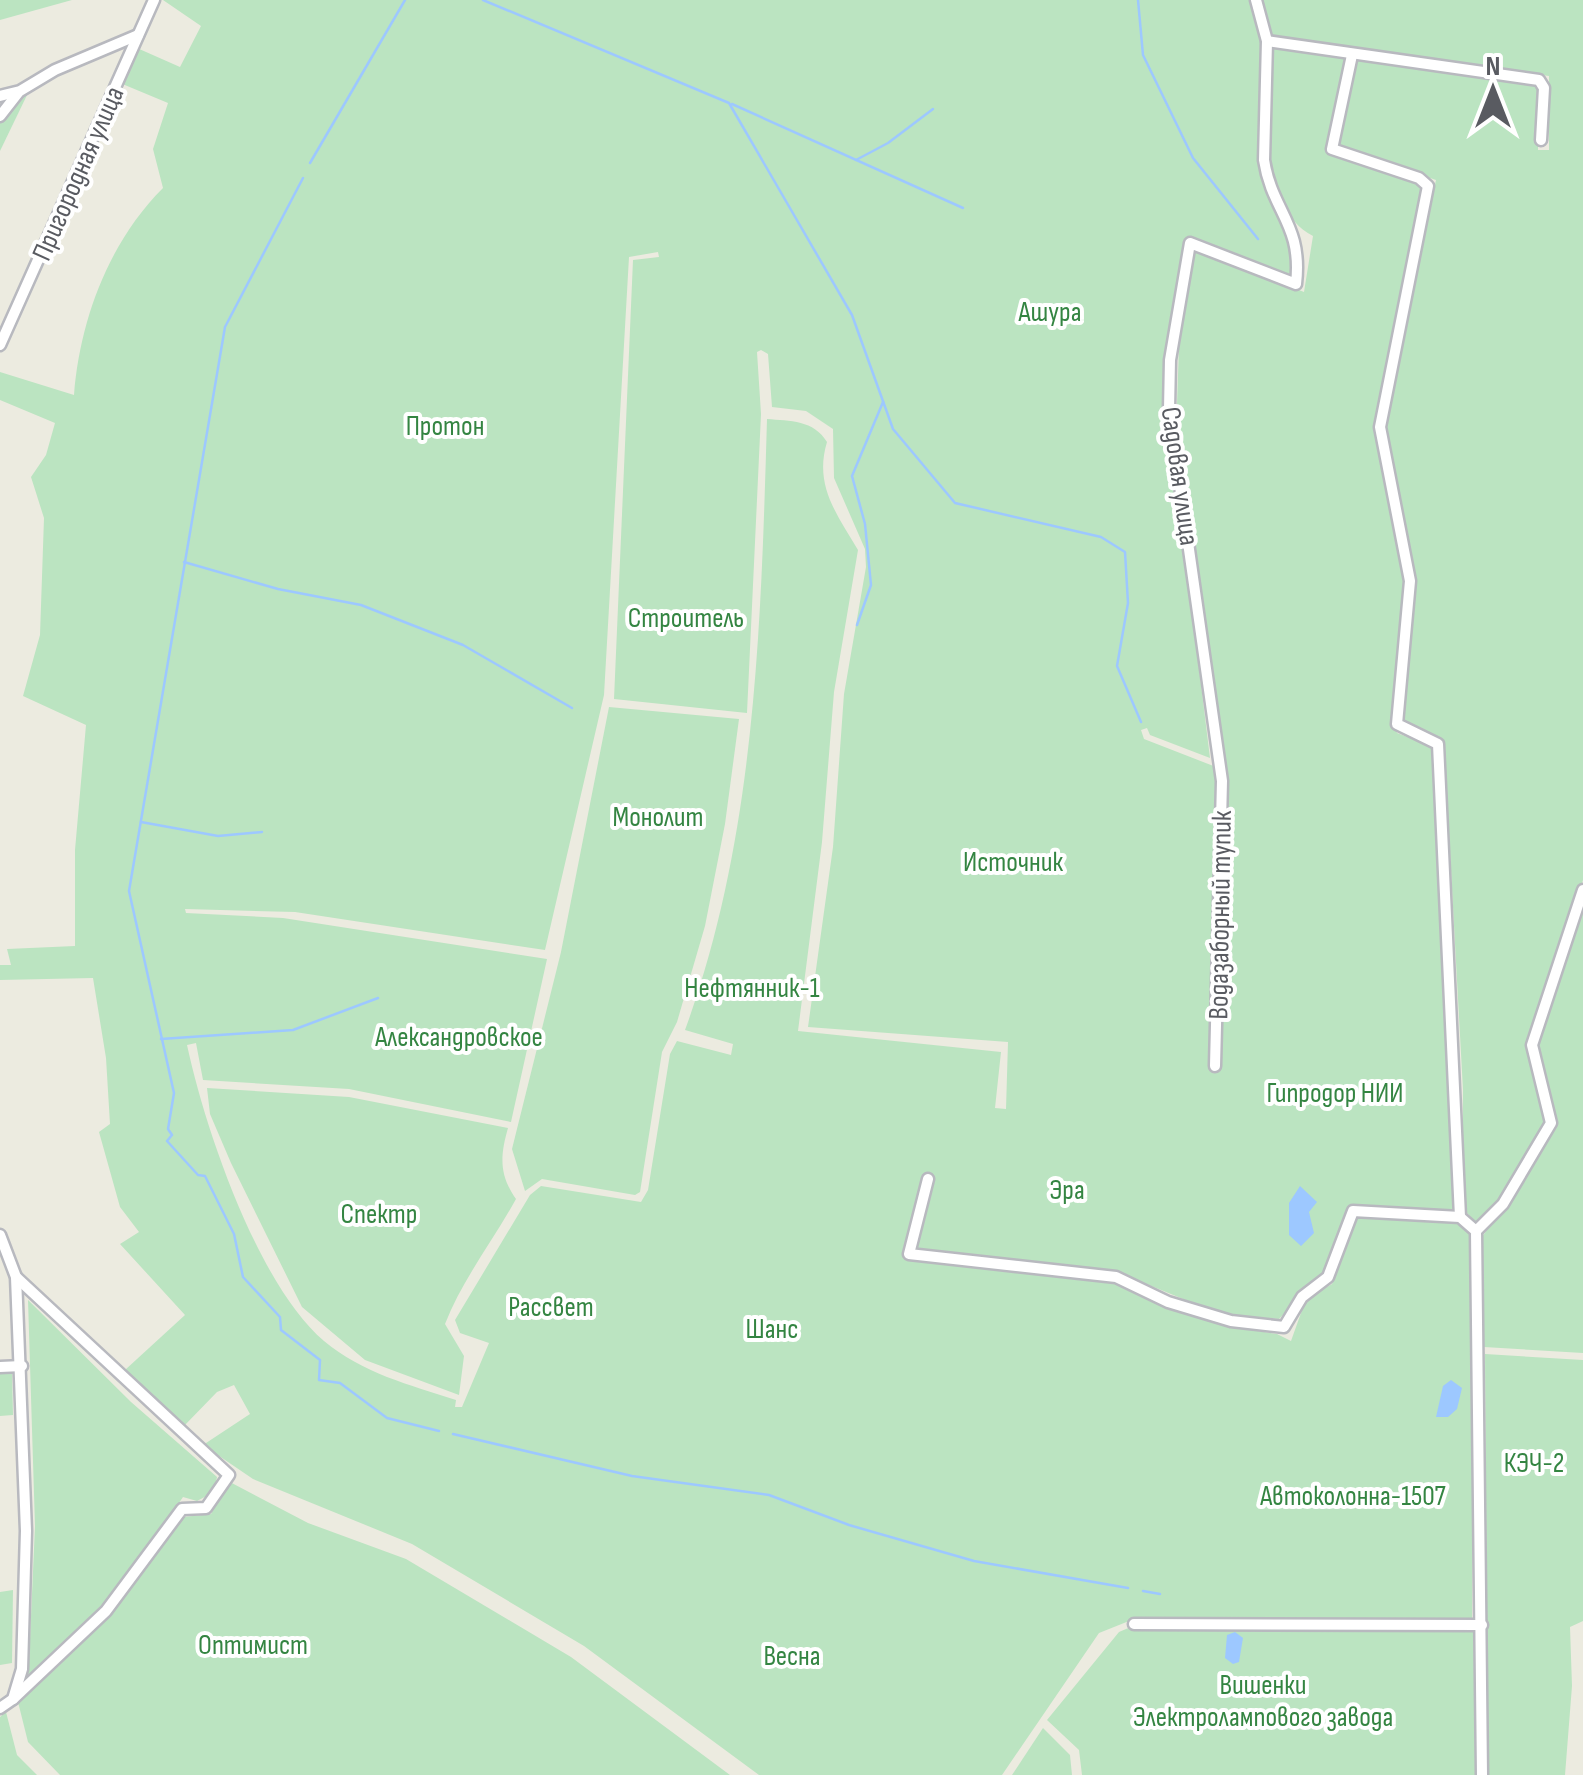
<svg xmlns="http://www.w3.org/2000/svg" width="1583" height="1775" viewBox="0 0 1583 1775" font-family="'Sofia Sans Condensed',sans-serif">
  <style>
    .green { fill: #bbe4c1; fill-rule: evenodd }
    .water { fill: #9dc8ff }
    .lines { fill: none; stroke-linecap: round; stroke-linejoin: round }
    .stream { stroke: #9dc8ff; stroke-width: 2.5 }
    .street-casing { stroke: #b8b9bf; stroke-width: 15 }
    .street { stroke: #fff; stroke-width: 10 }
    .labels { text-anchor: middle; stroke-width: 8; stroke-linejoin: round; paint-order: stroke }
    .street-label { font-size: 28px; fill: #595b61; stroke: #fff }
    .park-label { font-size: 28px; fill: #348542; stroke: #fff }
  </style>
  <rect width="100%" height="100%" fill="#ecebe0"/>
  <g class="green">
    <path d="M 0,0 L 72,0 L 0,20 Z"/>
    <path d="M 163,0 L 1583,0 L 1583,880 L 1528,1045 L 1547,1121 L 1501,1199 L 1475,1222 L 1462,1207 L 1463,1090 L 1444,742 L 1404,723 L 1400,710 L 1407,691 L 1414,574 L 1383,427 L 1436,180 L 1338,147 L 1355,60 L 1539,86 L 1538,150 L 1549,150 L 1549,76 L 1270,36 L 1261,40 C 1262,69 1256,159 1263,180 C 1274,211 1305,238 1291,273 L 1283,275 L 1189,236 L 1169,350 L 1167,407 L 1210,758 L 1150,735 L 1147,728 L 1141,730 L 1144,739 L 1216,767 L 1210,1071 L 1220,1072 L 1228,817 L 1177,404 L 1179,346 L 1196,249 L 1304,292 L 1313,236 C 1255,206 1270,101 1270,45 L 1346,57 L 1330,153 L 1417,182 L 1424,189 L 1375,425 L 1406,576 L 1394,720 L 1397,733 L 1434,747 L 1456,1210 L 1350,1208 L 1320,1278 C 1301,1287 1294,1304 1279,1319 L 1222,1315 L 1127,1276 L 916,1252 L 933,1176 L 926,1176 L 904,1257 L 1121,1284 L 1221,1325 L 1277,1334 L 1291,1341 L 1306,1299 L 1332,1284 L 1356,1215 L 1460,1222 L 1474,1237 L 1472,1619 L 1134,1619 L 1099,1633 L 1002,1775 L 759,1775 L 584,1646 L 412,1544 L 253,1479 L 203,1445 L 250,1414 L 234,1385 L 217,1392 L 184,1426 L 125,1370 L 185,1315 L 120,1244 L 139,1232 L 120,1207 L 99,1132 L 110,1124 L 106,1058 L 93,978 L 0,980 L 0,965 L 11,965 L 7,949 L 75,946 L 75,850 L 86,725 L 23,696 L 40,635 L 44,518 L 31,477 L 46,455 L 55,423 L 0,400 L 0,372 L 74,395 C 80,319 109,242 163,188 L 153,149 L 168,103 L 120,83 L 137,48 L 180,67 L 201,26 ZM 658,252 L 659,257 L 633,260 L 614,699 L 747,713 L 761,414 L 757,352 L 761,350 L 768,354 L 772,407 L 806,411 L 833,429 L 834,478 L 865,549 L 866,567 L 844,694 L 833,847 L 808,1027 L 1008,1042 L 1006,1109 L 995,1108 L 1001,1052 L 798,1031 L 822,842 L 834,692 L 858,550 C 836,513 814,485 827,442 C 814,420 790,421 767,419 C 761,624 756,836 685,1030 L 733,1044 L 731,1055 L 677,1041 L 670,1054 L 648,1190 L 641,1202 L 541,1186 L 530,1195 L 455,1320 L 460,1333 L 489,1343 L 462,1407 L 455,1407 L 456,1400 C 410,1385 362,1373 324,1341 C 258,1285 205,1129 187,1045 L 196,1043 L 203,1080 L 349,1089 L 511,1122 L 547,959 L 283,918 L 186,913 L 185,909 L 295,912 L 545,950 L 604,695 L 629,257 Z"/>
    <path d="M 28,93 L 0,151 L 0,123 Z"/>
    <path d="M 609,707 L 739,719 L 725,824 L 705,926 L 677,1022 L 662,1052 L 640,1192 L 635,1195 L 542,1179 L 525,1191 L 512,1149 L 561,952 Z"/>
    <path d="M 1583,900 L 1583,1353 L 1484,1347 L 1482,1237 L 1557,1127 L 1537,1047 Z"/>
    <path d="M 207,1088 L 349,1097 L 508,1128 C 500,1156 499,1175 516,1199 C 493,1241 462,1280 445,1324 L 464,1356 L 459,1395 L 365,1360 L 302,1307 L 231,1163 L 210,1114 Z"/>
    <path d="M 28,1300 L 131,1402 L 217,1477 L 214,1492 L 197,1501 L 183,1497 C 138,1563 88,1633 23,1680 L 29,1662 L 35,1526 Z"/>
    <path d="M 1485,1354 L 1583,1360 L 1583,1621 L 1570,1627 L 1572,1686 L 1565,1775 L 1488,1775 Z"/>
    <path d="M 12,1372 L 13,1415 L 0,1416 L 0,1373 Z"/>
    <path d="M 228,1481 L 308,1523 L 406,1559 L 571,1657 L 730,1775 L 60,1775 L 28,1742 L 18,1702 L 108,1615 L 183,1517 L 211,1514 Z"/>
    <path d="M 13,1590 L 12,1663 L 0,1665 L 0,1592 Z"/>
    <path d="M 1133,1626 L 1476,1628 L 1479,1775 L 1082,1775 L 1079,1750 L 1047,1720 L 1119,1632 Z"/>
    <path d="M 6,1712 L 17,1755 L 37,1775 L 0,1775 L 0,1717 Z"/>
    <path d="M 1043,1728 L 1070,1755 L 1072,1775 L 1012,1775 Z"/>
  </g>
  <g class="water">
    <path d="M 1300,1186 L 1317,1202 L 1309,1212 L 1314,1233 L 1301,1246 L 1289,1235 L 1289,1203 Z"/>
    <path d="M 1451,1380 L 1462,1388 L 1457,1409 L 1448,1417 L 1436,1417 L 1443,1386 Z"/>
    <path d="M 1235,1632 L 1243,1638 L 1239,1662 L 1233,1664 L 1225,1658 L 1227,1635 Z"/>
  </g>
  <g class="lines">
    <g class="stream">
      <path d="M 483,0 L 729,103 L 852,315 L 893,429 L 955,503 L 1101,537 L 1125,552 L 1128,603 L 1117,666 L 1141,722"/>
      <path d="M 1138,0 L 1143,55 L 1193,158 L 1258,239"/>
      <path d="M 732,104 L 963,208"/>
      <path d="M 856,160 L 888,143 L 933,109"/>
      <path d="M 310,163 L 405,0"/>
      <path d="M 303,178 L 225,327 L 129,891 L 174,1093 L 168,1129 L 172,1135 L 167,1141 L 198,1175 L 205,1176 L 234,1234 L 243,1277 L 280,1317 L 281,1330 L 320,1360 L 319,1380 L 340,1383 L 387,1418 L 439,1431"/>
      <path d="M 184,562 L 278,589 L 361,605 L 463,645 L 572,708"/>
      <path d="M 857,625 L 871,585 L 865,524 L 852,476 L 883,402"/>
      <path d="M 141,822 L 218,836 L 262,832"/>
      <path d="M 161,1039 L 293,1030 L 378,998"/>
      <path d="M 453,1434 L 632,1476 L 769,1495 L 849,1525 L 974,1561 L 1128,1588"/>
      <path d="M 1143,1591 L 1160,1594"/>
    </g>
    <g class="street-casing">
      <g id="street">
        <path d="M 1267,41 L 1539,80 L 1544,88 L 1541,140"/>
        <path d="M 1352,55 L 1332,149 L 1419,178 L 1428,186 L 1380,427 L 1410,581 L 1397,724 L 1438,744 L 1460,1217"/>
        <path d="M 0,96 L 20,91 L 55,70 L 138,35"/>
        <path d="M 0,116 L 18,93"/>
        <path d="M 0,345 L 154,0"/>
        <path d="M 1215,1066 L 1222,781 L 1169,409 L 1170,360 L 1190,243 L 1296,284 C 1303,224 1272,212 1264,160 L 1267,41 L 1256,0"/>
        <path d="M 928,1179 L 909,1254 L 1116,1277 L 1168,1302 L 1231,1321 L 1284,1327 L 1302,1297 L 1328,1277 L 1353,1211 L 1460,1217 L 1476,1231 L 1482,1775"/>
        <path d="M 1476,1231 L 1503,1204 L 1551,1123 L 1532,1045 L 1583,890"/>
        <path d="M 0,1235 L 16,1277 L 26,1531 L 22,1669 L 13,1699 L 0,1708"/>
        <path d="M 0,1367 L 22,1366"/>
        <path d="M 1134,1624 L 1482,1625"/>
        <path d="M 13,1699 L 106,1611 L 182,1509 L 206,1508 L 229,1475 L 16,1277"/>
      </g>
    </g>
    <use href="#street" class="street"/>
  </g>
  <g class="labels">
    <g class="street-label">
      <text transform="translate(77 173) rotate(-66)" y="10">Пригородная улица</text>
      <text transform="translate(1181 476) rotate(82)" y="10">Садовая улица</text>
      <text transform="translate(1219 915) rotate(-89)" y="10">Водазаборный тупик</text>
    </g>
    <g class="park-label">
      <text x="1050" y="321">Ашура</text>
      <text x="445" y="435">Протон</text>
      <text x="686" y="627">Строитель</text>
      <text x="658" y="826">Монолит</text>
      <text x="1013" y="871">Источник</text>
      <text x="752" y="997">Нефтянник-1</text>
      <text x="459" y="1046">Александровское</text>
      <text x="1335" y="1102">Гипродор НИИ</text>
      <text x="1067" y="1199">Эра</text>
      <text x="379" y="1223">Спектр</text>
      <text x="551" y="1316">Рассвет</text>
      <text x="772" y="1338">Шанс</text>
      <text x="1534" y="1472">КЭЧ-2</text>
      <text x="1353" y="1505">Автоколонна-1507</text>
      <text x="253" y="1654">Оптимист</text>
      <text x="792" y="1665">Весна</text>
      <text x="1263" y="1694">Вишенки<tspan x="1263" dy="32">Электролампового завода</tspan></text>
    </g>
  </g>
  <g transform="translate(1493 90)" stroke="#ffffff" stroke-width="8" paint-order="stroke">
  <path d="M0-8L18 38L0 25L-18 38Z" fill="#595b61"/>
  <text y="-15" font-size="28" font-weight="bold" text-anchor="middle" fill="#595b61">N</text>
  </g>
</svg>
